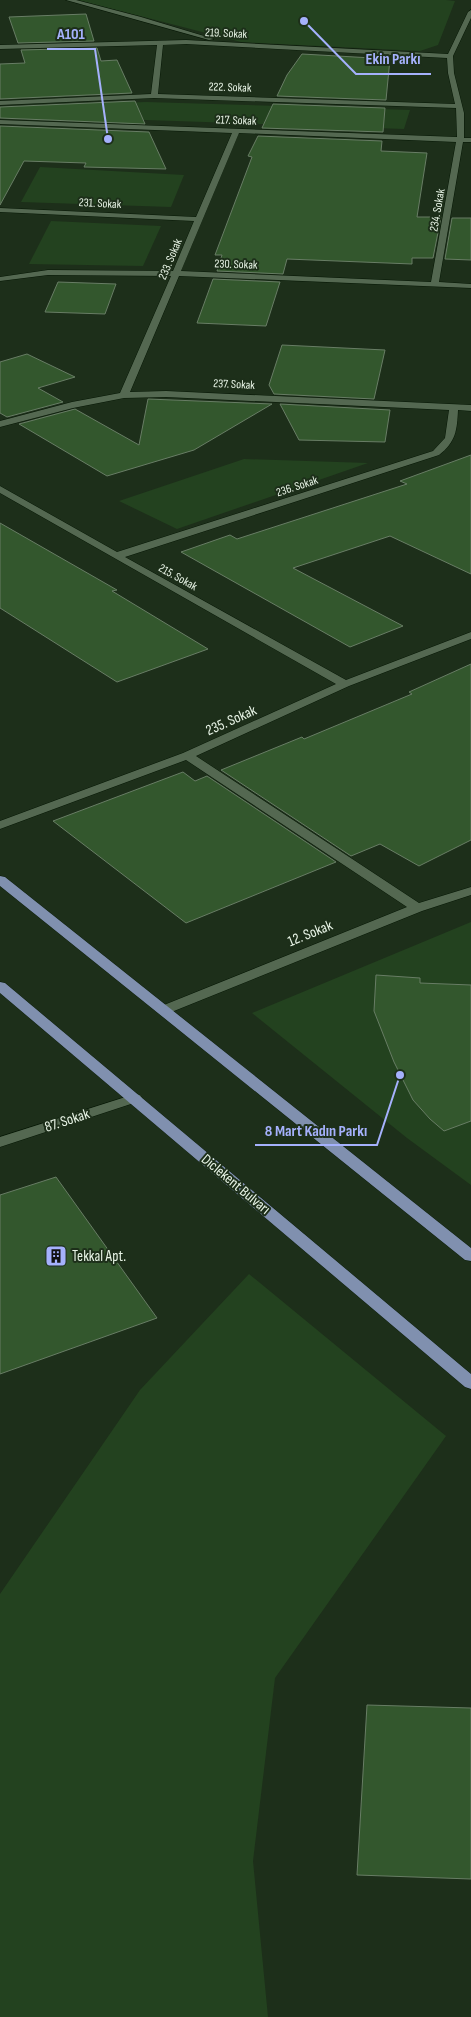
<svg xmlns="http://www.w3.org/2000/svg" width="471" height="2017" viewBox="0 0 471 2017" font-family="'Sofia Sans Condensed',sans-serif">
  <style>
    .green { fill: #23421f }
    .building { fill: #33572d; stroke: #687d65 }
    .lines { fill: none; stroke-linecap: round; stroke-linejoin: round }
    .minor-casing { stroke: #061705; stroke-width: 1 }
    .primary-casing { stroke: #061705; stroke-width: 1 }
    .minor { fill: #546851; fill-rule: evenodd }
    .primary { fill: #8090af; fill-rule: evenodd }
    .labels { text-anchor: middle; stroke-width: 4; stroke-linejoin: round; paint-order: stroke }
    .far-street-label { font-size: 12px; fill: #e8f4e6; stroke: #1d2f1a }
    .street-label { font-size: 15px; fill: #e8f4e6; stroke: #1d2f1a }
    .poi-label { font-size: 15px; fill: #e8f4e6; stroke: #1d2f1a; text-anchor: start }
    .leader { fill: none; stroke: #a5b1fc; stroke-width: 2 }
    .callout-dot { fill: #a5b1fc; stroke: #1d2f1a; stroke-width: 2 }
    .callout-label { font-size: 16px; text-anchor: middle; font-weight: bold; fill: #a5b1fc; stroke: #1d2f1a; stroke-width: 4; stroke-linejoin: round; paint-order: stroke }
  </style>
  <rect width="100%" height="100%" fill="#1d2f1a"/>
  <g class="green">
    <path d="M 78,0 L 446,0 L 455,1 L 438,45 L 420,51 L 241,42 Z"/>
    <path d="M 146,102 L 410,110 L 404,129 L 0,115 L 0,107 Z"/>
    <path d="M 40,167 L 184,175 L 171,207 L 21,202 Z"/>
    <path d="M 51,221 L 161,226 L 143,266 L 29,264 Z"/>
    <path d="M 244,459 L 368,463 L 177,529 L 119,501 Z"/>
    <path d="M 471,922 L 471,1185 L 407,1138 L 252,1013 Z"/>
    <path d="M 249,1274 L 446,1436 L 275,1678 L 253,1861 L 268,2017 L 0,2017 L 0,1594 L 140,1390 Z"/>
  </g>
  <g class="building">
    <path d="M 86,14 L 94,41 L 18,43 L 9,17 Z"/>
    <path d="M 97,48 L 101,61 L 117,60 L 132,93 L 0,99 L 0,64 L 25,63 L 21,50 Z"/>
    <path d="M 302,54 L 390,59 L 386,100 L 277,96 L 287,75 Z"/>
    <path d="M 135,101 L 145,124 L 0,118 L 0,107 Z"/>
    <path d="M 273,104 L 385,108 L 383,132 L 262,128 Z"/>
    <path d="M 0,126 L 149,132 L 166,169 L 84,167 L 86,163 L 24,161 L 0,205 Z"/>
    <path d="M 258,136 L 382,141 L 381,151 L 427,153 L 417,217 L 441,217 L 433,258 L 412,258 L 412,264 L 287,259 L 283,274 L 217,271 L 222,255 L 215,255 L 252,157 L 248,156 Z"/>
    <path d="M 452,218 L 471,218 L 471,260 L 445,259 Z"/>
    <path d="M 213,279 L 280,282 L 266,326 L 197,323 Z"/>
    <path d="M 58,282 L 116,284 L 105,314 L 45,312 Z"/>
    <path d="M 282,345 L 385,350 L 374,399 L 274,394 L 269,385 Z"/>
    <path d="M 27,354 L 75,377 L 38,388 L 63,402 L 7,417 L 0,413 L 0,362 Z"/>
    <path d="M 148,399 L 272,404 L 194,450 L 107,476 L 19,424 L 75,409 L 139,445 Z"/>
    <path d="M 280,404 L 390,410 L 385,442 L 299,440 Z"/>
    <path d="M 471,455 L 471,574 L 390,536 L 293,568 L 403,626 L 350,647 L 181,552 L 230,535 L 237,539 L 407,484 L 400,481 Z"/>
    <path d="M 0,523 L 117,590 L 112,591 L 208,649 L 117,682 L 0,608 Z"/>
    <path d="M 471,664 L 471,840 L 419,866 L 380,844 L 351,856 L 221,770 L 302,737 L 304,739 L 412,694 L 409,692 Z"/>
    <path d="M 183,772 L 195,781 L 207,776 L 336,862 L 186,923 L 53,821 Z"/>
    <path d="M 376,975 L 420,978 L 420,983 L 471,985 L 471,1121 L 444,1131 L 430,1119 L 413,1100 L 394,1062 L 374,1011 Z"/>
    <path d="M 56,1177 L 157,1318 L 0,1374 L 0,1195 Z"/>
    <path d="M 367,1705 L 471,1708 L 471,1879 L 357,1875 Z"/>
  </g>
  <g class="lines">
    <g class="minor-casing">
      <g id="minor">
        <path d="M 66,0 L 76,0 L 141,17 L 214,39 L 209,40 Z"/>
        <path d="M 471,10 L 471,18 L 453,56 L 454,73 L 464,113 L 464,138 L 471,138 L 471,142 L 463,142 L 439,282 L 471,284 L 471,288 L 179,276 L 130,392 L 166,391 L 471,405 L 471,411 L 458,410 C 457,430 456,442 439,455 L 125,557 L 346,680 L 471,632 L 471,639 L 349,686 L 196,756 L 419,903 L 471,887 L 471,895 L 422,911 L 169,1013 L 159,1013 L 157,1010 L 159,1007 L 407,907 L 186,760 L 0,829 L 0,821 L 183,753 L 336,684 L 0,493 L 0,486 L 117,552 L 433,451 L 445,438 L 449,410 L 166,397 L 124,398 L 73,408 L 0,427 L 0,421 L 72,402 L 120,393 L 171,276 L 48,275 L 0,281 L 0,277 L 48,270 L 173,271 L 194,221 L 0,212 L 0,208 L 196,217 L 232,133 L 0,124 L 0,120 L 457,137 L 456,108 L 154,98 L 0,105 L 0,101 L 151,94 L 157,45 L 0,49 L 0,45 L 186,40 L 448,54 L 468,12 ZM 186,44 L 447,58 L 448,73 L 455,104 L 158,94 L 163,45 ZM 239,133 L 456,142 L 431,282 L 181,271 Z"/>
        <path d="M 135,1094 L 140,1095 L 142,1098 L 140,1101 L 0,1147 L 0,1137 Z"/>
      </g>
    </g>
    <g class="primary-casing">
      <g id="primary">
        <path d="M 0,876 L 5,877 L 471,1248 L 471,1261 L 465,1260 L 0,886 Z"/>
        <path d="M 0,982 L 5,983 L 471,1374 L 471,1389 L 465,1387 L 0,993 Z"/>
      </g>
    </g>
    <use href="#minor" class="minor"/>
    <use href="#primary" class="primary"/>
  </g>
  <defs>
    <g id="building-square" transform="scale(1.125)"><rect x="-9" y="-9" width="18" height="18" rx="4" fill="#a5b1fc" stroke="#1d2f1a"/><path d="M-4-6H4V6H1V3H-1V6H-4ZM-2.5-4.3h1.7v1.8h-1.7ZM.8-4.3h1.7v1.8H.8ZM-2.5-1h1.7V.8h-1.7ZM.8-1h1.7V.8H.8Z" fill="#111"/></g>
  </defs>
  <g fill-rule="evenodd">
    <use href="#building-square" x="56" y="1256"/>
  </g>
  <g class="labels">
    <g class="far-street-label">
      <text transform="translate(226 33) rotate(3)" y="4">219. Sokak</text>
      <text transform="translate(230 87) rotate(2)" y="4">222. Sokak</text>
      <text transform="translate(236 120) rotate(2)" y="4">217. Sokak</text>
      <text transform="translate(100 203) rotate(3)" y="4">231. Sokak</text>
      <text transform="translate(437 210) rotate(-80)" y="4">234. Sokak</text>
      <text transform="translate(170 259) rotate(-67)" y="4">233. Sokak</text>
      <text transform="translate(236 264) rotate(2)" y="4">230. Sokak</text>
      <text transform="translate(234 384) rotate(3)" y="4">237. Sokak</text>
      <text transform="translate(297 486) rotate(-18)" y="4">236. Sokak</text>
      <text transform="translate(178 577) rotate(29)" y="4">215. Sokak</text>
    </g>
    <g class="street-label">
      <text transform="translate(231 720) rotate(-24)" y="5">235. Sokak</text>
      <text transform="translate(310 933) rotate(-22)" y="5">12. Sokak</text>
      <text transform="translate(67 1120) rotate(-18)" y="5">87. Sokak</text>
      <text transform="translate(236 1184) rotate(40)" y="5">Diclekent Bulvarı</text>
    </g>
    <g class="poi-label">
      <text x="72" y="1261">Tekkal Apt.</text>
    </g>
  </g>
  <path class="leader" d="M108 139L95 49H47M304 21L356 74H431M400 1075L377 1145H255"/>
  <g class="callout-dot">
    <circle cx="108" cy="139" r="5"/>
    <circle cx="304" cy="21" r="5"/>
    <circle cx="400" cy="1075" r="5"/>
  </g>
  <g class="callout-label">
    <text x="71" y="39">A101</text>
    <text x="393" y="64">Ekin Parkı</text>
    <text x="316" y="1136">8 Mart Kadın Parkı</text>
  </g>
</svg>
